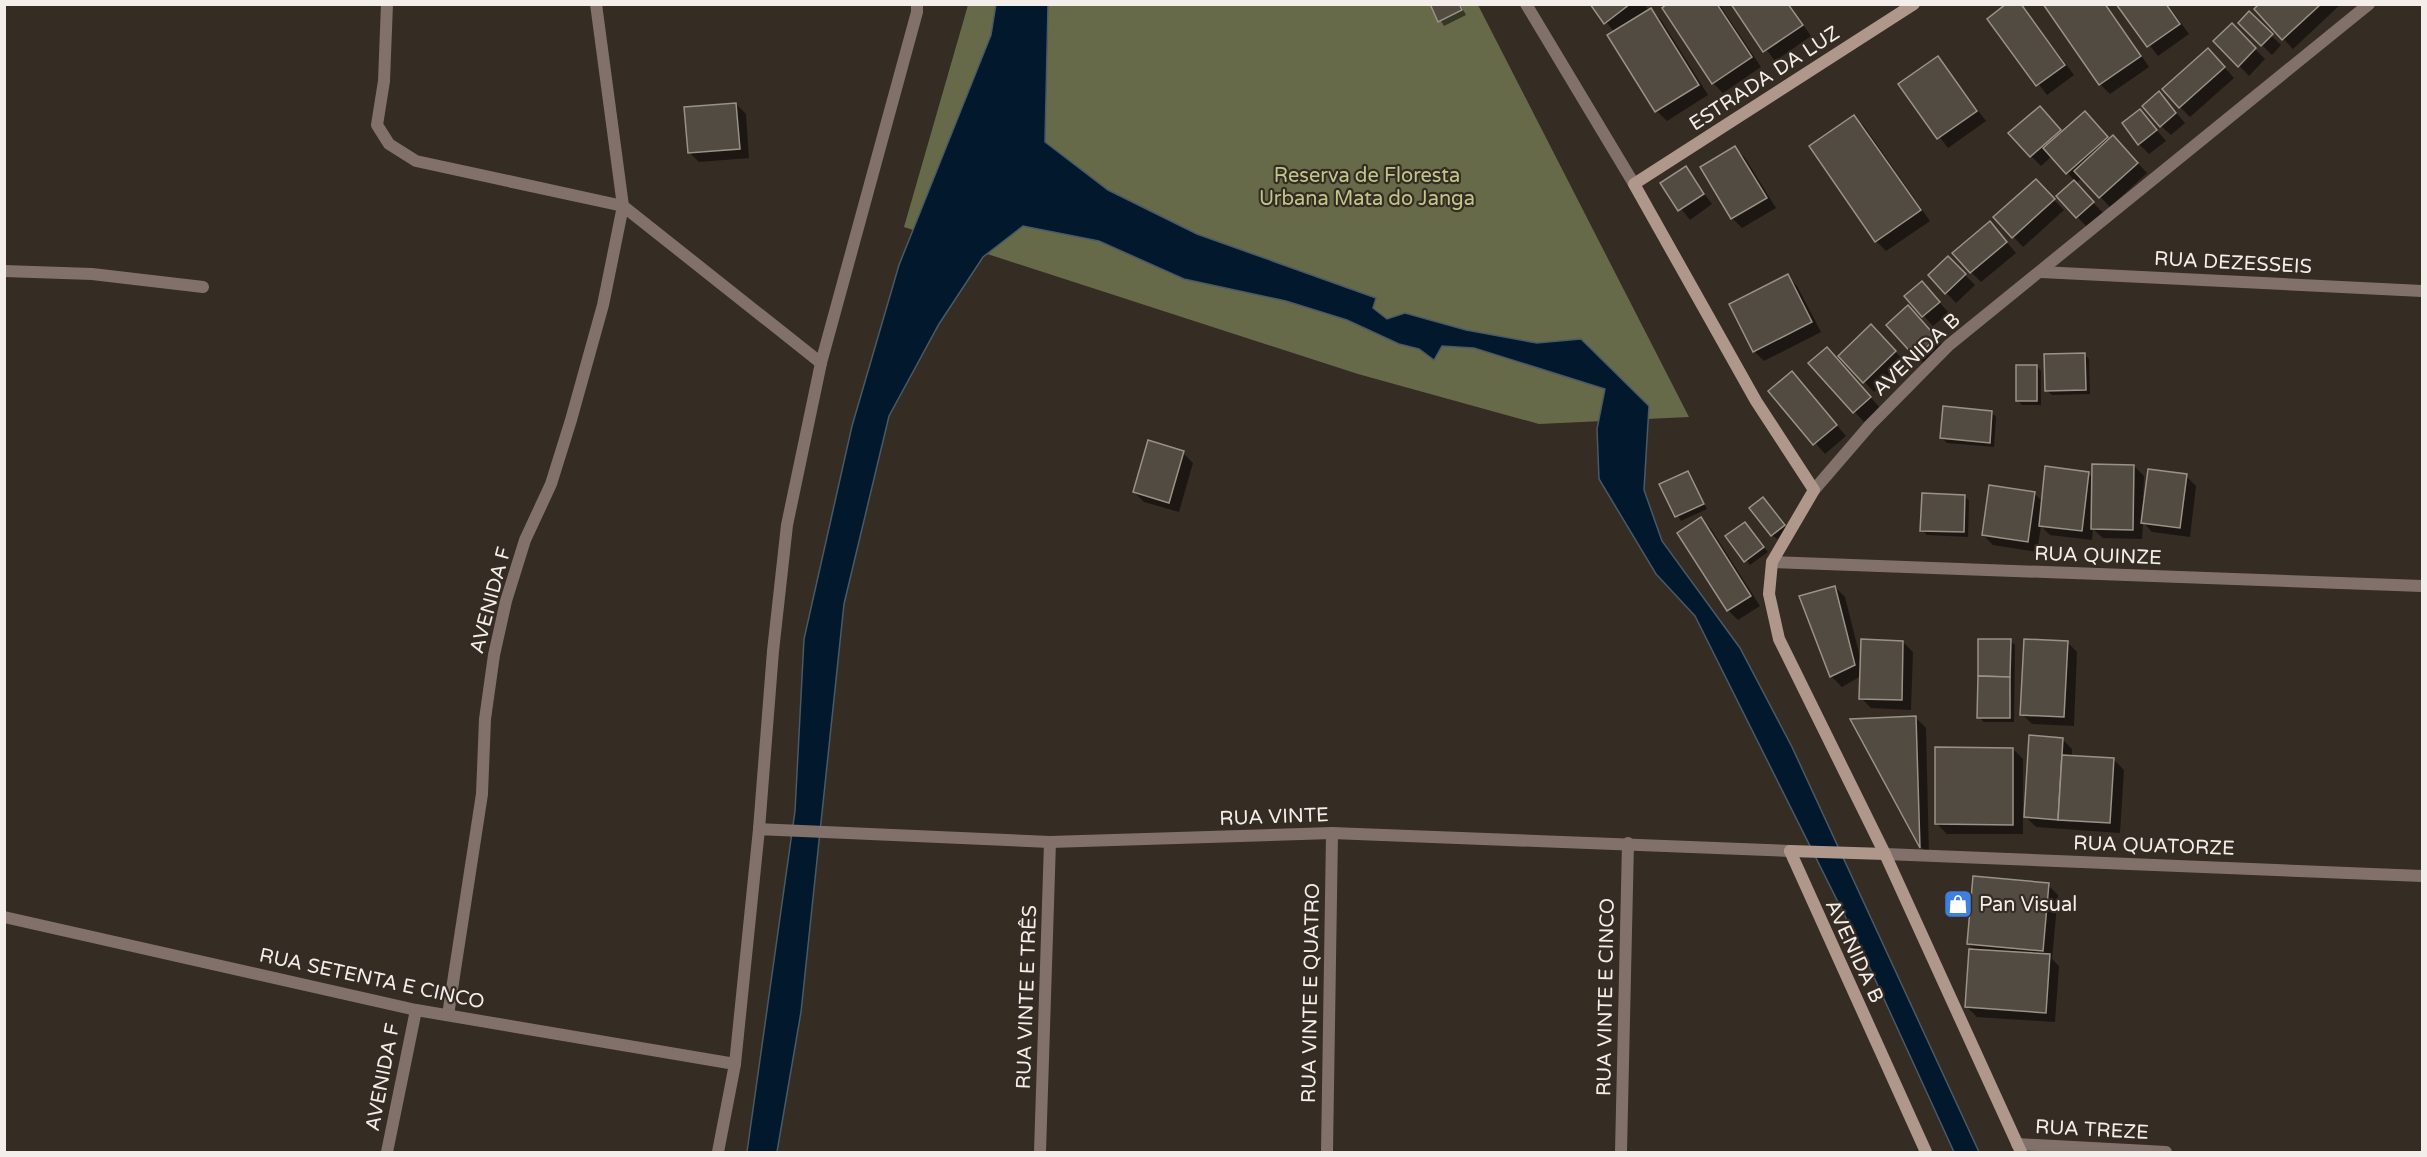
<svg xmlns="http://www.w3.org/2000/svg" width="2427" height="1157" viewBox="0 0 2427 1157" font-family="'Varela Round',sans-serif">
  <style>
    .forest { fill: #666a48 }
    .water { fill: #02192d; stroke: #4a5965; stroke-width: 1.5 }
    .shadow { fill: #0007 }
    .building { fill: #524b41; stroke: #9a9287; stroke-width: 1.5 }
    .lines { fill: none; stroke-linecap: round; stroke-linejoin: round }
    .minor { stroke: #81716a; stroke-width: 12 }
    .tertiary { stroke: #81716a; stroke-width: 12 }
    .secondary { stroke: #b0978c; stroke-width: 12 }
    .labels { text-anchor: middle; stroke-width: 4.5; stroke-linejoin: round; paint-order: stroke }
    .street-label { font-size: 20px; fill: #f3eee9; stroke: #352c24 }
    .park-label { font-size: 20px; fill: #c0c78a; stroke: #352c24 }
    .poi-label { font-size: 20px; fill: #f3eee9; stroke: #352c24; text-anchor: start }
  </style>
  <rect width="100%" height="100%" fill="#352c24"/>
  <path class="forest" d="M 968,5 L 1478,5 L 1689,417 L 1539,424 L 1358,374 L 904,227 Z"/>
  <path class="water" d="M 996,4 L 1048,5 L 1045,142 L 1108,190 L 1197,234 L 1376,298 L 1373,308 L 1387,319 L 1405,313 L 1466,330 L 1537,343 L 1581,339 L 1649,406 L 1644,490 L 1662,541 L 1740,648 L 1792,747 L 1979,1152 L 1954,1152 L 1857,940 L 1695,616 L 1656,574 L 1599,479 L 1597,429 L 1605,389 L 1474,348 L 1442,346 L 1434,360 L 1419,349 L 1399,344 L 1347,320 L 1286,301 L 1184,279 L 1099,241 L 1023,226 L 983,257 L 939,324 L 889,416 L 844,604 L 801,1012 L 777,1152 L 747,1152 L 795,811 L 804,639 L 852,426 L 899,265 L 991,35 Z"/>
  <g class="shadow">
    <path d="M 1431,4 L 1460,4 L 1466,15 L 1444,26 Z"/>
    <path d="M 1592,4 L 1644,4 L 1648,9 L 1642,13 L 1643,15 L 1651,10 L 1661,20 L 1708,95 L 1667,121 L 1657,111 L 1615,33 Z"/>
    <path d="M 1670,4 L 1719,4 L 1761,67 L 1723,93 L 1713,83 Z"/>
    <path d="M 1732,4 L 1789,4 L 1811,36 L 1775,61 Z"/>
    <path d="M 2021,4 L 2074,75 L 2047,95 L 1989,19 Z"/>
    <path d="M 2045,4 L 2106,4 L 2149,67 L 2110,94 L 2100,84 Z"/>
    <path d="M 2118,4 L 2167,4 L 2189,34 L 2158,56 Z"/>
    <path d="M 2261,4 L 2341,4 L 2293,49 L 2256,9 Z"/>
    <path d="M 2249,14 L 2281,45 L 2272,55 L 2240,23 Z"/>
    <path d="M 2232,26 L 2265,59 L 2249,76 L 2216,41 Z"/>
    <path d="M 1938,58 L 1986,121 L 1948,148 L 1900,85 Z"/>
    <path d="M 2218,60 L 2234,78 L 2190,117 L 2180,107 Z"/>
    <path d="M 2159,93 L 2185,123 L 2171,135 L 2161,126 Z"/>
    <path d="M 736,104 L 746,114 L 749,158 L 699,162 L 689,152 Z"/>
    <path d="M 2140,111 L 2166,141 L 2149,154 L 2139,144 Z"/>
    <path d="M 1854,117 L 1864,126 L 1930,221 L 1886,251 L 1876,241 Z"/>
    <path d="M 2049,118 L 2063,133 L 2095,123 L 2110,140 L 2123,147 L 2147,173 L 2110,207 L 2082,178 L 2075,184 L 2103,213 L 2087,227 L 2058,197 L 2075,181 L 2052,156 L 2041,166 L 2031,156 Z"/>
    <path d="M 1735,148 L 1745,158 L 1776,208 L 1742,228 L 1732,218 Z"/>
    <path d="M 1685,168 L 1712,204 L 1690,220 L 1662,184 Z"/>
    <path d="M 2045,191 L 2064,210 L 2023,247 L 1995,217 Z"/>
    <path d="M 1999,233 L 2016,253 L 1981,282 L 1971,272 Z"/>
    <path d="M 1948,258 L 1975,285 L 1956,303 L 1930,276 Z"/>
    <path d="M 1787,276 L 1797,286 L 1821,332 L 1764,361 L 1754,351 Z"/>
    <path d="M 1922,283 L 1949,313 L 1933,326 L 1906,296 Z"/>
    <path d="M 1918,317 L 1946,349 L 1926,366 L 1888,325 Z"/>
    <path d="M 1881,336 L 1905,362 L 1874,392 L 1840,356 Z"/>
    <path d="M 2084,354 L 2089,359 L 2090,394 L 2052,395 L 2047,391 Z"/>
    <path d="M 1837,359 L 1880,408 L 1864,422 L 1810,363 Z"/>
    <path d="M 2037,366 L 2041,371 L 2041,405 L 2022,405 L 2017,400 Z"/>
    <path d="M 1792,373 L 1846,436 L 1825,454 L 1770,391 Z"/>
    <path d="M 1992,413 L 1996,417 L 1994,447 L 1947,443 L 1942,438 Z"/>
    <path d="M 1183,453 L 1193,463 L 1179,512 L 1144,502 L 1134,492 Z"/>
    <path d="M 2134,466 L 2144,476 L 2143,498 L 2186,476 L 2196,486 L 2190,537 L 2152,532 L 2143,522 L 2142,539 L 2103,538 L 2093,529 L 2092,540 L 2050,535 L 2041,526 L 2037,552 L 1993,545 L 1983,535 L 2034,493 L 2043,502 L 2088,473 L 2093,478 Z"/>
    <path d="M 1687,473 L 1707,509 L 1681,521 L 1661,485 Z"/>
    <path d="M 1965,496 L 1969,501 L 1968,537 L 1927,535 L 1922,530 Z"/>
    <path d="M 1768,504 L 1788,530 L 1777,539 L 1772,535 Z"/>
    <path d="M 1701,519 L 1711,529 L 1760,606 L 1738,620 L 1728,610 L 1679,533 Z"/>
    <path d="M 1749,528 L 1768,552 L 1750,565 L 1728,536 Z"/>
    <path d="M 1835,587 L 1845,597 L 1861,661 L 1903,642 L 1913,652 L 1911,710 L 1871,708 L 1861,698 L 1861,676 L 1842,687 L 1832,677 L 1801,597 Z"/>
    <path d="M 2010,641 L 2015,645 L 2014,722 L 1984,722 L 1979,717 Z"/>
    <path d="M 2067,642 L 2077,652 L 2074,726 L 2032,724 L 2022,714 Z"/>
    <path d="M 1916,718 L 1926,728 L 1929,855 L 1921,847 L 1852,720 Z"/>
    <path d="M 2062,739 L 2072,749 L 2072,757 L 2114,760 L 2124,770 L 2120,833 L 2036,827 L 2026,817 Z"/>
    <path d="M 2013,749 L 2023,759 L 2023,834 L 1947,834 L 1937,824 Z"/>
    <path d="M 2048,885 L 2058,895 L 2052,959 L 2059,966 L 2055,1022 L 1977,1017 L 1967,1007 L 1976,951 L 1968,944 Z"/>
  </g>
  <g class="building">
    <path d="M 1430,4 L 1459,4 L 1462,10 L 1438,22 Z"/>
    <path d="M 1590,4 L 1630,4 L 1604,24 Z"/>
    <path d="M 1667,4 L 1717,4 L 1752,57 L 1712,84 L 1662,8 Z"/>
    <path d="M 1731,4 L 1788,4 L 1803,25 L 1763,52 Z"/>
    <path d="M 2006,4 L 2021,4 L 2065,65 L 2036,86 L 1987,19 Z"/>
    <path d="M 2043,4 L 2105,4 L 2141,56 L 2099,85 Z"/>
    <path d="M 2116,4 L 2166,4 L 2180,24 L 2147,47 Z"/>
    <path d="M 2259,4 L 2321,4 L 2282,40 L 2254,9 Z"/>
    <path d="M 1651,8 L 1699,85 L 1655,112 L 1607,35 Z"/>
    <path d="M 2249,11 L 2273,34 L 2261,46 L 2238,23 Z"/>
    <path d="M 2232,23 L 2256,48 L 2238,67 L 2213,41 Z"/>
    <path d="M 2208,48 L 2225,67 L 2179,108 L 2162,89 Z"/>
    <path d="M 1938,56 L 1977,111 L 1937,139 L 1898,84 Z"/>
    <path d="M 2159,91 L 2176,113 L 2160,127 L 2142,106 Z"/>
    <path d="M 736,103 L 740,149 L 688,153 L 684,107 Z"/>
    <path d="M 2040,106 L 2061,130 L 2030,157 L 2008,133 Z"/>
    <path d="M 2140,109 L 2157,130 L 2138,145 L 2122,123 Z"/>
    <path d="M 2085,111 L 2108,137 L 2066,174 L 2043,148 Z"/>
    <path d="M 1854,115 L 1921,210 L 1875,242 L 1809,146 Z"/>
    <path d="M 2113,135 L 2138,163 L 2099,198 L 2074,171 Z"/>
    <path d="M 1735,146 L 1767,198 L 1731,219 L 1700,167 Z"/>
    <path d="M 1686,166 L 1704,194 L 1678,211 L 1660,183 Z"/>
    <path d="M 2036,179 L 2055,199 L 2012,238 L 1993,217 Z"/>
    <path d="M 2074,180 L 2094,202 L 2076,218 L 2056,196 Z"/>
    <path d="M 1990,221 L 2007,242 L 1970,273 L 1952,253 Z"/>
    <path d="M 1948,256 L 1966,274 L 1945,294 L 1928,275 Z"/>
    <path d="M 1788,274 L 1812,322 L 1753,352 L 1729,304 Z"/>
    <path d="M 1922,281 L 1940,302 L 1922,317 L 1904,296 Z"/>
    <path d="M 1908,305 L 1937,338 L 1915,357 L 1886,325 Z"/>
    <path d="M 1871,324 L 1896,351 L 1863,383 L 1838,356 Z"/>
    <path d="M 1827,347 L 1871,397 L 1853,413 L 1808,363 Z"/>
    <path d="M 2085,353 L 2086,390 L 2045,391 L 2044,354 Z"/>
    <rect x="2016" y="365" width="21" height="36"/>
    <path d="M 1792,371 L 1837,425 L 1813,445 L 1768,391 Z"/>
    <path d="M 1943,406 L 1992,411 L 1990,443 L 1940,438 Z"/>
    <path d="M 1148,440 L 1184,451 L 1169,503 L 1133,492 Z"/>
    <path d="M 2092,464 L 2134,465 L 2133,530 L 2091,529 Z"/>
    <path d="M 2045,466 L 2089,472 L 2082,531 L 2039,526 Z"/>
    <path d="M 2148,469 L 2187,474 L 2180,528 L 2141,523 Z"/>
    <path d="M 1688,471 L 1704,504 L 1675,517 L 1659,484 Z"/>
    <path d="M 1989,485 L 2035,492 L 2028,542 L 1982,535 Z"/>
    <path d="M 1922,493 L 1965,495 L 1964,532 L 1920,531 Z"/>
    <path d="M 1763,497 L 1785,525 L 1771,536 L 1749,508 Z"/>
    <path d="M 1701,517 L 1751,596 L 1727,611 L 1677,533 Z"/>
    <path d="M 1745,522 L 1764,547 L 1744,562 L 1725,536 Z"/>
    <path d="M 1835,586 L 1855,665 L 1830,677 L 1799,596 Z"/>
    <path d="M 1861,639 L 1903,641 L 1902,700 L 1859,699 Z"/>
    <path d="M 1978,639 L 2011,639 L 2010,677 L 1978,676 Z"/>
    <path d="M 2024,639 L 2068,641 L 2064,717 L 2020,715 Z"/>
    <path d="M 1978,676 L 2010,677 L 2010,718 L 1977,718 Z"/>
    <path d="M 1916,716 L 1920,848 L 1850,719 Z"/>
    <path d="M 2029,735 L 2063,738 L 2058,820 L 2024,817 Z"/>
    <path d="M 1935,747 L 2013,748 L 2013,825 L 1935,824 Z"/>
    <path d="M 2062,755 L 2114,758 L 2110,823 L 2058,820 Z"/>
    <path d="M 1973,876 L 2049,883 L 2043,951 L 1967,944 Z"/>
    <path d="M 1969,949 L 2050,954 L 2046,1013 L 1965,1007 Z"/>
  </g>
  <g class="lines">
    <g class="minor">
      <path d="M 387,4 L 384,81 L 377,125 L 389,144 L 416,161 L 623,206 L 821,363"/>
      <path d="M 1526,4 L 1634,184"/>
      <path d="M 4,271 L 92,274 L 203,287"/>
      <path d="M 2041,272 L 2422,291"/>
      <path d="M 1814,490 L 1870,425 L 1949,345 L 2369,4"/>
      <path d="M 1772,562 L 2422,586"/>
      <path d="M 759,829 L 773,651 L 787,525 L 821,363 L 917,12 L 917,4"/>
      <path d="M 1885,854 L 2422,876"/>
      <path d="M 4,917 L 416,1010"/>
      <path d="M 448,1015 L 482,794 L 485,719 L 494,655 L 506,601 L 525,540 L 551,484 L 571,420 L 603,305 L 623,206 L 596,4"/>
      <path d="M 2017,1144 L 2166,1152"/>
      <path d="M 1040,1152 L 1050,842"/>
      <path d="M 1327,1152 L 1332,833"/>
      <path d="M 1621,1152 L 1628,843"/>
    </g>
    <g class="tertiary">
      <path d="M 387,1152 L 416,1010 L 735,1064"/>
      <path d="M 718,1152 L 735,1064 L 759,829 L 1050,842 L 1332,833 L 1790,851"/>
    </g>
    <g class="secondary">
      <path d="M 1914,4 L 1634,184 L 1756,401 L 1814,490 L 1772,562 L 1769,594 L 1779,639 L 1885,854 L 2021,1152"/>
      <path d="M 1790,851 L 1926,1152"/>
      <path d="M 1790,851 L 1885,854"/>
    </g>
  </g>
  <defs>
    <g id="shop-square" transform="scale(1.5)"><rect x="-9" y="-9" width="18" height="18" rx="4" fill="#3f7fe0" stroke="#352c24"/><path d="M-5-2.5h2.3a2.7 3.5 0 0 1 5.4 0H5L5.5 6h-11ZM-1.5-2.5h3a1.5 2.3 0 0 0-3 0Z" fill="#fff"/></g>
  </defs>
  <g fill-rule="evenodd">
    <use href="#shop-square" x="1958" y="904"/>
  </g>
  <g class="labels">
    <g class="street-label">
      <text transform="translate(1764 78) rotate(-33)" y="7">ESTRADA DA LUZ</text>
      <text transform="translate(2233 262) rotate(3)" y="7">RUA DEZESSEIS</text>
      <text transform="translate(1916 354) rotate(-43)" y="7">AVENIDA B</text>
      <text transform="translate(2098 555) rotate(2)" y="7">RUA QUINZE</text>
      <text transform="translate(490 600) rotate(-75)" y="7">AVENIDA F</text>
      <text transform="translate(1274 816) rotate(-2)" y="7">RUA VINTE</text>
      <text transform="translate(2154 845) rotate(2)" y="7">RUA QUATORZE</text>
      <text transform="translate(1855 951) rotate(65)" y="7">AVENIDA B</text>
      <text transform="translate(372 978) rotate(12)" y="7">RUA SETENTA E CINCO</text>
      <text transform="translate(1310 993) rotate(-89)" y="7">RUA VINTE E QUATRO</text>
      <text transform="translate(1026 997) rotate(-88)" y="7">RUA VINTE E TRÊS</text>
      <text transform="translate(1605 997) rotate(-89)" y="7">RUA VINTE E CINCO</text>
      <text transform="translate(382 1077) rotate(-79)" y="7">AVENIDA F</text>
      <text transform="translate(2092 1129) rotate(3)" y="7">RUA TREZE</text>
    </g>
    <g class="park-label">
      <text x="1367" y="182">Reserva de Floresta<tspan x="1367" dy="23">Urbana Mata do Janga</tspan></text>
    </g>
    <g class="poi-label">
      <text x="1979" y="911">Pan Visual</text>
    </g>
  </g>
  <rect width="2427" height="1157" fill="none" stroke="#f3eee9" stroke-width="12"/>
</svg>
